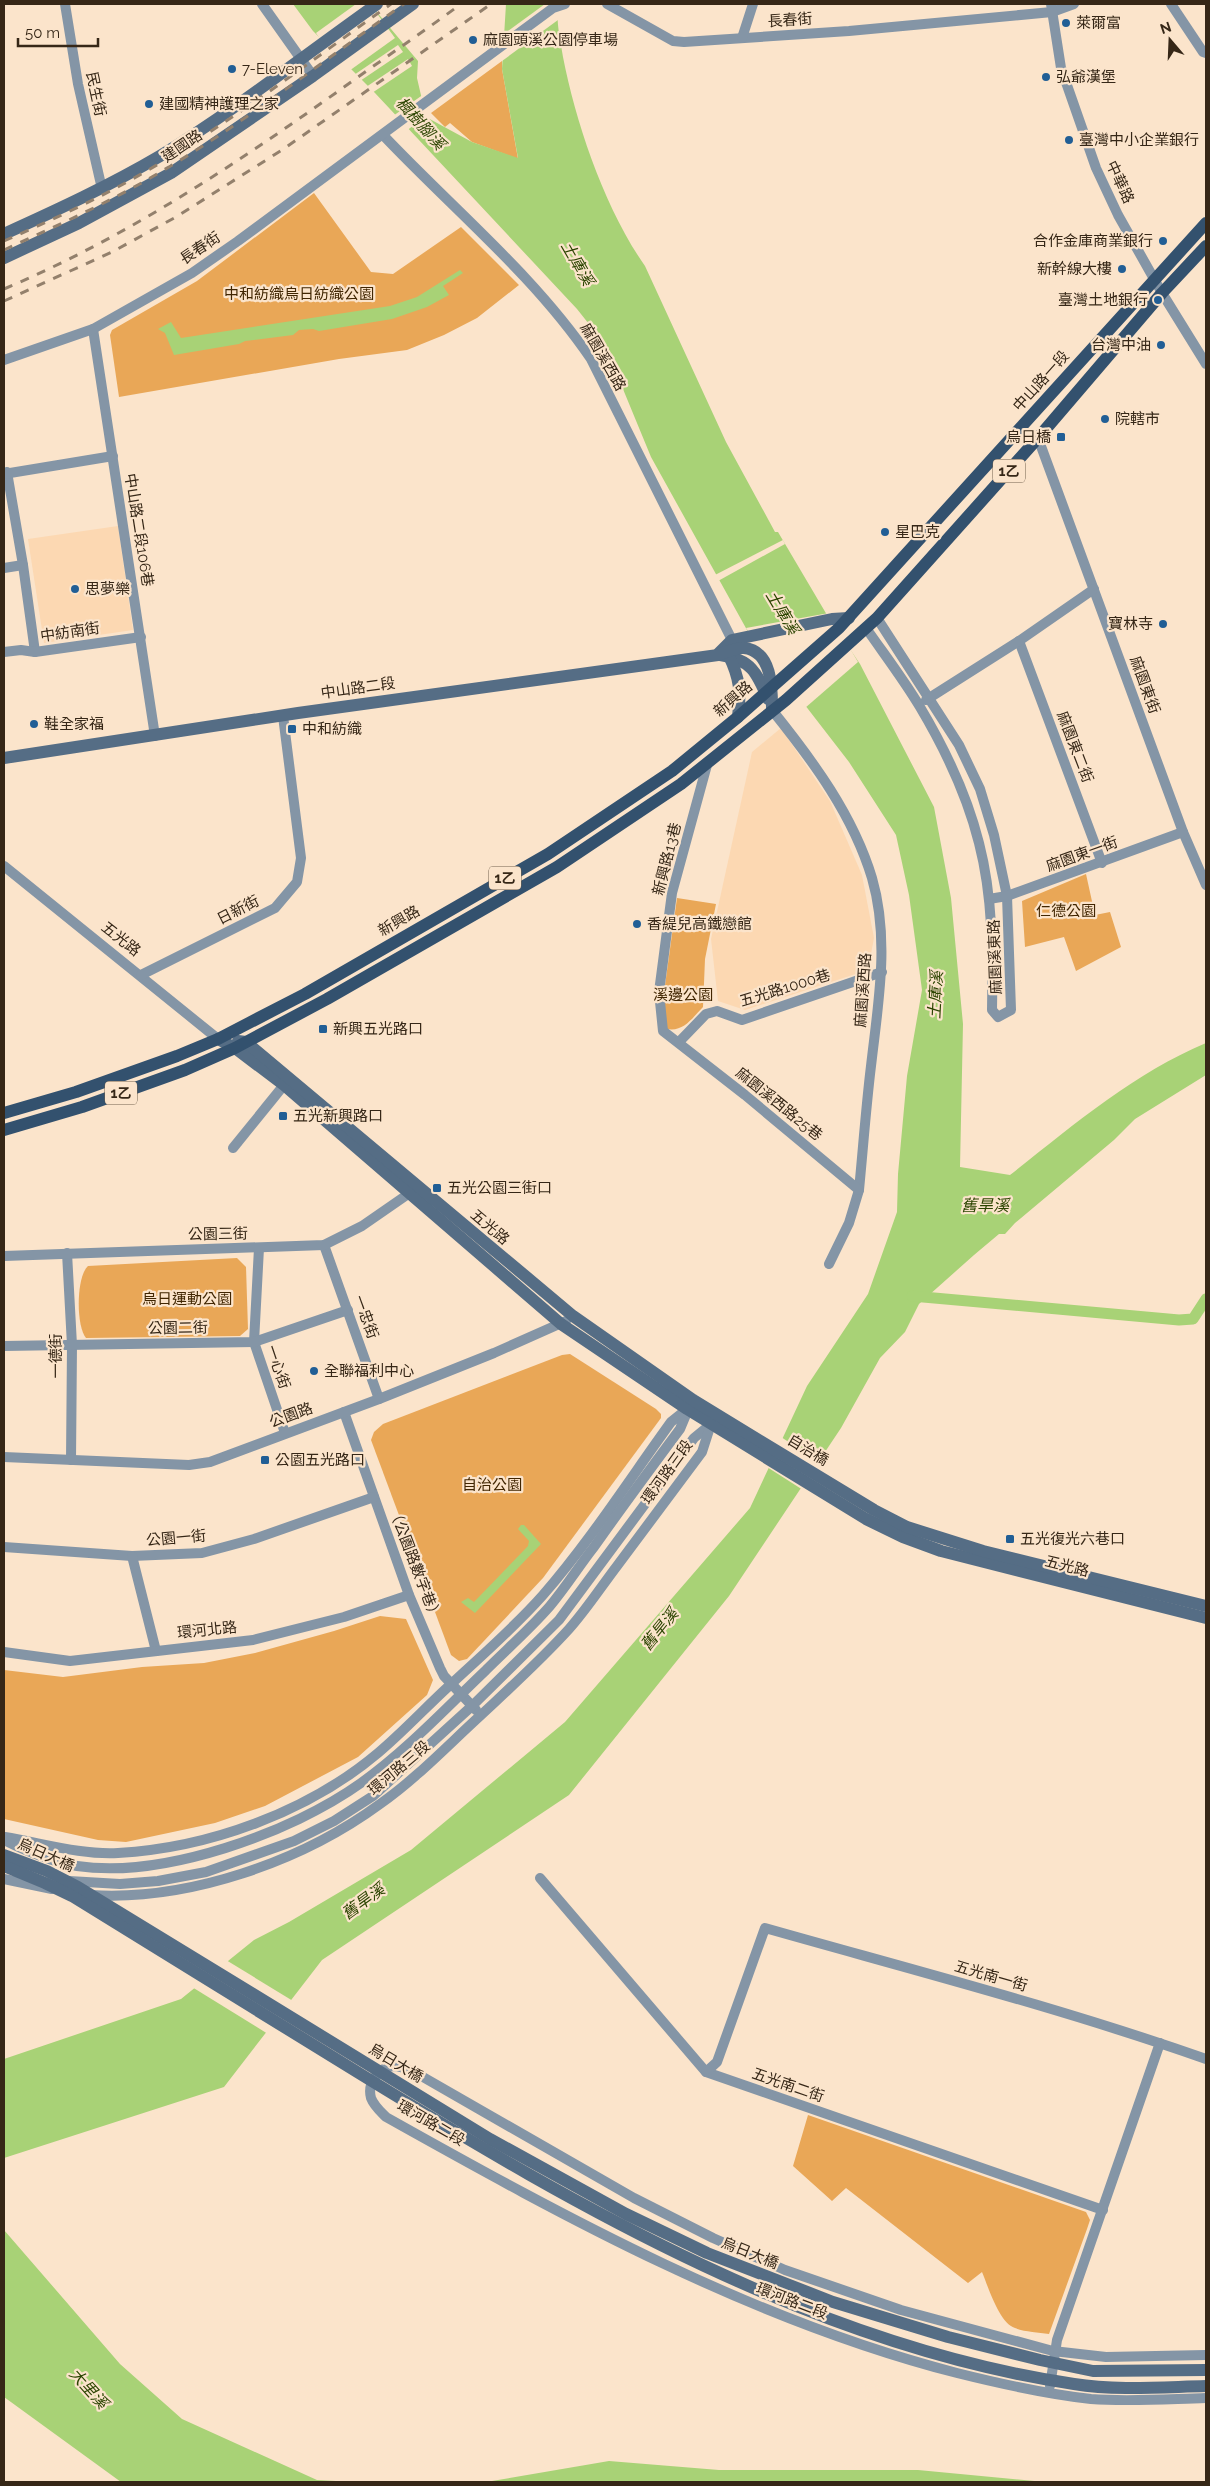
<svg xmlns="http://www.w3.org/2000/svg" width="1210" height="2486" viewBox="0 0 1210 2486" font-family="Raleway,'Noto Sans TC',sans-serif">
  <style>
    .built { fill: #fcd8b2 }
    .green { fill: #e9a757 }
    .water { fill: #a8d276 }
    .pier { fill: #fbe4cb }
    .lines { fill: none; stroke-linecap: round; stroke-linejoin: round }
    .canal { stroke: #a8d276; stroke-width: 11 }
    .street { stroke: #8495a6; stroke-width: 10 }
    .secondary { stroke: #556d85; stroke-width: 12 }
    .primary { stroke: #33516e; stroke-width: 12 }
    .rail { stroke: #93806c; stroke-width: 3; stroke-dasharray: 9 9; stroke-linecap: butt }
    .poi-dot { fill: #215e95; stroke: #fbe4cb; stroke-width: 2 }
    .labels { text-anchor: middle; stroke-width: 4.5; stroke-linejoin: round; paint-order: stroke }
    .shield { fill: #fbe4cb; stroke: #71604d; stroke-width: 1 }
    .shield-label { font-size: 14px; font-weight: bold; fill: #362717 }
    .street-label { font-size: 15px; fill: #362717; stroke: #fbe4cb }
    .poi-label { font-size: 15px; fill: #362717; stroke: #fbe4cb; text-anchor: start }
    .park-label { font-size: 15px; fill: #412602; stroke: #fbe4cb }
    .water-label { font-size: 16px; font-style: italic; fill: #2b4400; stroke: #fbe4cb }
  </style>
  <rect width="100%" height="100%" fill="#fbe4cb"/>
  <g class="built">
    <path d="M 118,526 L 133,630 L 44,643 L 28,539 Z"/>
    <path d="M 781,728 L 830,801 L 862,875 L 874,938 L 868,970 L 745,1010 L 718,1001 L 711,939 L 752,752 Z"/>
  </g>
  <g class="green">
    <path d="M 502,61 L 502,69 L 518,159 L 472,142 L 450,123 L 445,127 L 431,113 Z"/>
    <path d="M 314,193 L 371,272 L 393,274 L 461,227 L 519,285 L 477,318 L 444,335 L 407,350 L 339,359 L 119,397 L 110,335 L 112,330 L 197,281 Z"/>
    <path d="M 1086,874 L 1095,915 L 1110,912 L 1121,947 L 1076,971 L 1064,937 L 1025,947 L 1022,901 Z"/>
    <path d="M 677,898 L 716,904 L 705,959 L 703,1007 C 692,1018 684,1032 667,1029 L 663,1000 Z"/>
    <path d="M 237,1258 L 246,1267 L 248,1329 L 240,1336 L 86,1338 C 76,1326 76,1277 88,1266 Z"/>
    <path d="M 570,1354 L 656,1409 L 661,1414 L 661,1418 L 543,1578 L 467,1659 L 459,1661 L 451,1655 L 371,1440 L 374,1432 L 383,1424 L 562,1355 Z"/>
    <path d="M 380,1616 L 406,1619 L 433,1680 L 427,1695 L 358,1757 L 265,1806 L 215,1823 L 126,1842 L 98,1840 L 4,1819 L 4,1670 L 63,1677 L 142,1667 L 204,1663 L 255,1653 L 334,1631 Z"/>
    <path d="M 808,2115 L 1086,2212 L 1090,2220 L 1087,2229 L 1049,2334 C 1038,2332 1025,2332 1015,2328 C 999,2323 988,2286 982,2272 L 968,2283 L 846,2188 L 832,2201 L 793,2166 Z"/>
  </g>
  <g class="water">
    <path d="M 293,4 L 370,4 L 418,61 L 417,78 L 426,117 L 472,142 L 518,158 L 502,69 L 506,4 L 558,4 C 556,22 560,38 563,57 C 576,124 605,209 645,266 L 726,442 L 775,532 L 778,532 L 827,615 L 860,664 L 934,807 L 951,898 L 963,1024 L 960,1167 L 1010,1175 C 1071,1127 1134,1073 1206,1043 L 1206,1075 L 1135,1119 L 1114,1140 L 1015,1223 L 1005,1234 L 999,1234 L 974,1255 L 919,1304 L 905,1332 L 880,1358 L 841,1428 L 729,1596 L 569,1795 L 322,1960 L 224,2087 L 4,2158 L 4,2059 L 181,1999 L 254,1940 L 289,1922 L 411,1850 L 565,1722 L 750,1508 L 807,1386 L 868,1294 L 897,1212 L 898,1174 L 907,1076 L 922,990 L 909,895 L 896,835 L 849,762 L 747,630 L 651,457 L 604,343 L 577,309 L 375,93 L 313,31 Z"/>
    <path d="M 460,270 L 463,273 L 443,286 L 449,295 L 427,307 L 392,319 L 319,331 L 313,329 L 299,330 L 293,335 L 245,341 L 239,344 L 174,355 L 165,333 L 158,329 L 171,322 L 181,338 L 390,306 L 417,297 Z"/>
    <path d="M 521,1525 L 524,1525 L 541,1544 L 475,1613 L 461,1602 L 468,1598 L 474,1602 L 528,1546 L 529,1541 L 518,1529 Z"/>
    <path d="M 4,2230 L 120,2364 L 182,2419 L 317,2480 L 355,2482 L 121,2482 L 4,2397 Z"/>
    <path d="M 609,2461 L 719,2470 L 918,2470 L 1045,2482 L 486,2482 Z"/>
  </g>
  <g class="pier">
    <path d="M 356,4 L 370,4 L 395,38 L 349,71 L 326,48 L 316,33 Z"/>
    <path d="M 545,4 L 560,4 L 558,20 L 502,61 L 501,36 Z"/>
    <path d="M 398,45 L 403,52 L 360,81 L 354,75 Z"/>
    <path d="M 408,59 L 412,66 L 372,93 L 366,87 Z"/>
    <path d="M 424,94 L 428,115 L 406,131 L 393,116 Z"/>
    <path d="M 783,540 L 785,544 L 718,581 L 715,575 Z"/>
    <path d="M 829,613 L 858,662 L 805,708 L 769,663 L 746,628 Z"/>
    <path d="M 781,1437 L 821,1463 L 803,1490 L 767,1467 Z"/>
    <path d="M 226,1960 L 293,2001 L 268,2034 L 192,1987 Z"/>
  </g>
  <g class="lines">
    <path class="canal" d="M 912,1296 L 1179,1320 L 1193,1319 L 1206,1299"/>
    <g class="street">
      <path d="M 65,4 L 78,84 L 102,189"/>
      <path d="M 262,4 L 313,76"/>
      <path d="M 607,4 L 673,41 L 684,42 L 849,31 L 1052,12 L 1074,4"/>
      <path d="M 1051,4 L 1061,68 L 1096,168 L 1118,215 L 1162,293 L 1206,364"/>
      <path d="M 1171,4 L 1203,52 L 1206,53"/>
      <path d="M 742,38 L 753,4"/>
      <path d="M 383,135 C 453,209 534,275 591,359 L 732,640"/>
      <path d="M 93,329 L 155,736"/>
      <path d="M 4,360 L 93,329 L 192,273 L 238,241 L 553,8 L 565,4"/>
      <path d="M 1038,438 L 1183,832 L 1206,885"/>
      <path d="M 7,472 L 23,565 L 35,652"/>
      <path d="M 4,474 L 113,456"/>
      <path d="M 4,568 L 23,565"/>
      <path d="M 866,628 C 884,654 904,680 920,707 C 945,749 967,795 979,843 C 993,897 993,955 992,1010 L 998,1017 L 1011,1010 L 1007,896 L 994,835 L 980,789 L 959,745 L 877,618"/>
      <path d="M 1019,641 L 1102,863"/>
      <path d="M 4,652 L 21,650 L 35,652 L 141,637"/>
      <path d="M 926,700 L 1019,641 L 1094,589"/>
      <path d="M 772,710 C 813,761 853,815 872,878 C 890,940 878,1004 871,1066 C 866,1107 863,1149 859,1190 L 849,1223 L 829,1264"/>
      <path d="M 707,765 L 672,893 L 659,992 L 663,1031 L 745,1095 L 859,1190"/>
      <path d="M 4,866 L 218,1039"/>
      <path d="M 989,899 L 1007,896 L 1183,832"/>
      <path d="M 141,975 L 275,908 L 297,882 L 301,858 L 283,716"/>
      <path d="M 679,1042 L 706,1014 L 717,1011 L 742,1020 L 882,972"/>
      <path d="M 233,1148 L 284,1085"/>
      <path d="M 324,1245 L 379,1399"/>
      <path d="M 259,1248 L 254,1342 L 285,1433"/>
      <path d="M 67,1253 L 72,1345 L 71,1460"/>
      <path d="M 4,1256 L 324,1245 L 362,1226 L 414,1190"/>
      <path d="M 4,1346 L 254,1342 L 348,1310"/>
      <path d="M 344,1412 L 409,1595 L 440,1668 L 444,1676 L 476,1710"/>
      <path d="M 4,1457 L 189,1465 L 210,1462 L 379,1399 L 494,1353 L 566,1321"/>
      <path d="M 4,1547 L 132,1556 L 202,1553 L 254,1539 L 374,1497"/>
      <path d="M 132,1556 L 156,1651"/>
      <path d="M 4,1652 L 70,1661 L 253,1640 L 344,1617 L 409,1595"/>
      <path d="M 5,1837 C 42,1843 81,1855 118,1853 C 209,1848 308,1812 378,1753 C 403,1732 425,1708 449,1686 C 481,1656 514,1628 543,1595 C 590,1541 629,1480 671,1422 L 686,1410"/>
      <path d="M 4,1840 C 26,1851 52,1862 77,1866 C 163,1879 291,1833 361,1783 C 407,1750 446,1708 486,1670 C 507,1649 530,1629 550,1606 C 566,1587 579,1566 594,1547 C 622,1507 651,1468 680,1429 L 690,1405"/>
      <path d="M 540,1878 L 706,2072 L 1103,2210"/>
      <path d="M 4,1879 L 52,1889"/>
      <path d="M 69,1881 L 120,1884 L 158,1881 L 206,1872 L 294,1841 L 334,1821 L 373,1796 L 472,1706 L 559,1620 L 694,1438 L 711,1424"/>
      <path d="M 91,1895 C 188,1901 301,1862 380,1804 C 417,1778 448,1745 481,1715 C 511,1687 541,1660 569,1629 C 586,1610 601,1587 617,1566 C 645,1528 674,1490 702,1452 L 711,1424"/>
      <path d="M 706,2072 L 717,2062 L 765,1928 C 913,1970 1061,2008 1206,2059"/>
      <path d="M 1206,2355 L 1106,2357 L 1053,2351 L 901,2310 L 785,2270 L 713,2238 L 634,2198 L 416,2073 C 409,2070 401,2066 393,2066 C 378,2068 367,2083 371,2098 C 374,2106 381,2112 386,2117 C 568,2219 754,2321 957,2373 C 1001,2384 1046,2394 1091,2399 C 1129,2402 1168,2399 1206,2398"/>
      <path d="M 1050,2386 L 1057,2340 L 1160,2043"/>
    </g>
    <g class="secondary">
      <path d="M 4,234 C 57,210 109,186 160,156 C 235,110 305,55 377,4"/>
      <path d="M 4,258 L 79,223 L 171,173 L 313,76 L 413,4"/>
      <path d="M 719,653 L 732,640 L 832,619 L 849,618"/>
      <path d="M 720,655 C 751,659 757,673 768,699"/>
      <path d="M 729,656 C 740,679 741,692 738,717"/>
      <path d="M 4,758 L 298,713 L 718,655 C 725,653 737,647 744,648 C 773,651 772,690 772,710"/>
      <path d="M 218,1039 L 235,1048 L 284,1085 L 561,1324 L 687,1409 L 866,1519 L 903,1537 L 941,1551 L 1206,1618"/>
      <path d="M 238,1041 L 246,1042 L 573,1316 L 693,1400 L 874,1510 L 907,1527 L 983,1551 L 1206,1606"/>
      <path d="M 4,1855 L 47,1871 L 78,1887 L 490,2139 L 626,2214 L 707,2253 L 833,2302 L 948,2337 L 1040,2360 L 1093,2371 L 1206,2370"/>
      <path d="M 4,1866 L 45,1883 L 72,1896 C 169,1956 265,2015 362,2075 C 580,2209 817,2346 1074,2384 C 1117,2391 1163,2387 1206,2386"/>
    </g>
    <g class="primary">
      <path d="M 4,1113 L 76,1092 L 177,1056 L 218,1039 L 305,994 L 548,854 L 672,771 L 738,717 L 839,628 L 1206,223"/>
      <path d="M 4,1130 L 82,1107 L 185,1070 L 235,1048 L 327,999 L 557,867 L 681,784 L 786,700 L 877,618 L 1038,438 L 1162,293 L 1206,246"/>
    </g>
    <g class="rail">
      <path d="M 4,241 C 45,223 87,204 127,182 C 220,131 305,65 391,4"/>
      <path d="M 4,250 C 56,226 108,203 157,174 C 243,124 323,61 404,4"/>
      <path d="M 4,289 C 127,237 236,164 344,87 C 383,59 423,32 461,4"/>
      <path d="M 4,301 L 112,252 L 176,217 L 282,150 L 491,4"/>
    </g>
  </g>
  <g class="poi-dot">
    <circle cx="1066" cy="23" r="5"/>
    <circle cx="473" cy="40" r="5"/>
    <circle cx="232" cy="69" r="5"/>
    <circle cx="1046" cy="77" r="5"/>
    <circle cx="149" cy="104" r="5"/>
    <circle cx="1069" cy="140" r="5"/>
    <circle cx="1163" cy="241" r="5"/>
    <circle cx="1122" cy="269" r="5"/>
    <circle cx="1158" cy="300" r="5"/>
    <circle cx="1161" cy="345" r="5"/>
    <circle cx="1105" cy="419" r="5"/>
    <rect x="1056" y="432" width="10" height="10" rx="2.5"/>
    <circle cx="885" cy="532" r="5"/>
    <circle cx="75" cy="589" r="5"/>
    <circle cx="1163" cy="624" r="5"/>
    <circle cx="34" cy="724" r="5"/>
    <rect x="287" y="724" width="10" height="10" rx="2.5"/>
    <circle cx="637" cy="924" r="5"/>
    <rect x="318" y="1024" width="10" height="10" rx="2.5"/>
    <rect x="278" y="1111" width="10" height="10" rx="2.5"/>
    <rect x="432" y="1183" width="10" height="10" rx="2.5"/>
    <circle cx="314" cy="1371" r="5"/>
    <rect x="260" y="1455" width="10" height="10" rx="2.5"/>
    <rect x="1005" y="1534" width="10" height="10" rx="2.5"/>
  </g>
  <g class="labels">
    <g class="shield">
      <rect x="993" y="459.5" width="32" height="23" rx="4"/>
      <rect x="489" y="866.5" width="32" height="23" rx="4"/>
      <rect x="105" y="1081.5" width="32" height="23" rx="4"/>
    </g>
    <g class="shield-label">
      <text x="1009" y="476">1乙</text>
      <text x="505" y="883">1乙</text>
      <text x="121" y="1098">1乙</text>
    </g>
    <g class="street-label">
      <text transform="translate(790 20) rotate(-4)" y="5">長春街</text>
      <text transform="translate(96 94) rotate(78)" y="5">民生街</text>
      <text transform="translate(182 146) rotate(-34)" y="5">建國路</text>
      <text transform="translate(1120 182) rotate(65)" y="5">中華路</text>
      <text transform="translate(200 248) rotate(-34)" y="5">長春街</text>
      <text transform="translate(603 357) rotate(60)" y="5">麻園溪西路</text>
      <text transform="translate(1041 381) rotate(-48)" y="5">中山路一段</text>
      <text transform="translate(139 530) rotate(81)" y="5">中山路二段106巷</text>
      <text transform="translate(70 632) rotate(-8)" y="5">中紡南街</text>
      <text transform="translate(1145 685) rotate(70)" y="5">麻園東街</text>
      <text transform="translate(358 688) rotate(-8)" y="5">中山路二段</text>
      <text transform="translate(733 699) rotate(-41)" y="5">新興路</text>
      <text transform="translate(1075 747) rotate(69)" y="5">麻園東二街</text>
      <text transform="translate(1082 854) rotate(-20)" y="5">麻園東一街</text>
      <text transform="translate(667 859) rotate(-76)" y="5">新興路13巷</text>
      <text transform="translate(238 910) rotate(-27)" y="5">日新街</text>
      <text transform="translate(399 921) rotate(-30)" y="5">新興路</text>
      <text transform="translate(121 939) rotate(38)" y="5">五光路</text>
      <text transform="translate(995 957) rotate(-92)" y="5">麻園溪東路</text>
      <text transform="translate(785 988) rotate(-17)" y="5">五光路1000巷</text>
      <text transform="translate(863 990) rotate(-86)" y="5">麻園溪西路</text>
      <text transform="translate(779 1104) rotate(39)" y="5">麻園溪西路25巷</text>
      <text transform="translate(490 1227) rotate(40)" y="5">五光路</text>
      <text transform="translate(218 1234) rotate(-1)" y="5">公園三街</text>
      <text transform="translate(366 1317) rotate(70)" y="5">一忠街</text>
      <text transform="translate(178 1328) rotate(-1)" y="5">公園二街</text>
      <text transform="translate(56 1356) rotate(-90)" y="5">一德街</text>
      <text transform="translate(278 1367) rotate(71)" y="5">一心街</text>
      <text transform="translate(291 1415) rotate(-20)" y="5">公園路</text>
      <text transform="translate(808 1450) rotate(31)" y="5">自治橋</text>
      <text transform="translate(667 1472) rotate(-54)" y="5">環河路三段</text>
      <text transform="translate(176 1538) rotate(-5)" y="5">公園一街</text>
      <text transform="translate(415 1564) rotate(69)" y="5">（公園路數字巷）</text>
      <text transform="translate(1067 1566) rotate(14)" y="5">五光路</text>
      <text transform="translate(207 1630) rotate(-6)" y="5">環河北路</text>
      <text transform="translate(399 1768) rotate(-40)" y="5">環河路三段</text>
      <text transform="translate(46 1855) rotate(24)" y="5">烏日大橋</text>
      <text transform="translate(991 1976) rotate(16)" y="5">五光南一街</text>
      <text transform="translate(396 2063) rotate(31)" y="5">烏日大橋</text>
      <text transform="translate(788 2085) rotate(19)" y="5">五光南二街</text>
      <text transform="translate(431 2123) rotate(30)" y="5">環河路二段</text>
      <text transform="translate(750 2253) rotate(22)" y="5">烏日大橋</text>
      <text transform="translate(792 2301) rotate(21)" y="5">環河路二段</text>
    </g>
    <g class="poi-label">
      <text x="1076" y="28">萊爾富</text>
      <text x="483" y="45">麻園頭溪公園停車場</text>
      <text x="242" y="74">7-Eleven</text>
      <text x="1056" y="82">弘爺漢堡</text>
      <text x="159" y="109">建國精神護理之家</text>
      <text x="1079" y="145">臺灣中小企業銀行</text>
      <text x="1153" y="246" text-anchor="end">合作金庫商業銀行</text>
      <text x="1112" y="274" text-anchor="end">新幹線大樓</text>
      <text x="1148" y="305" text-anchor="end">臺灣土地銀行</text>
      <text x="1151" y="350" text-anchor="end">台灣中油</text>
      <text x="1115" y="424">院轄市</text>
      <text x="1051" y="442" text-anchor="end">烏日橋</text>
      <text x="895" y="537">星巴克</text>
      <text x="85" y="594">思夢樂</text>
      <text x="1153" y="629" text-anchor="end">寶林寺</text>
      <text x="44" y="729">鞋全家福</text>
      <text x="302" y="734">中和紡織</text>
      <text x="647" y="929">香緹兒高鐵戀館</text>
      <text x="333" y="1034">新興五光路口</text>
      <text x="293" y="1121">五光新興路口</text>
      <text x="447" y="1193">五光公園三街口</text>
      <text x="324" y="1376">全聯福利中心</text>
      <text x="275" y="1465">公園五光路口</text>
      <text x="1020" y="1544">五光復光六巷口</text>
    </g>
    <g class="park-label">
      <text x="299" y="299">中和紡織烏日紡織公園</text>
      <text x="1066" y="916">仁德公園</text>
      <text x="683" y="1000">溪邊公園</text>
      <text x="187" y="1304">烏日運動公園</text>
      <text x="492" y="1490">自治公園</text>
    </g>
    <g class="water-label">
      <text transform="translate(421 123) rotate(48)" y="6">楓樹腳溪</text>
      <text transform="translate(578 263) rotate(60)" y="6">土庫溪</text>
      <text transform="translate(783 612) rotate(59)" y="6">土庫溪</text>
      <text transform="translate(935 995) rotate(-87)" y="6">土庫溪</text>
      <text x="985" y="1211">舊旱溪</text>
      <text transform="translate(659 1629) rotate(-51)" y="6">舊旱溪</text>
      <text transform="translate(363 1901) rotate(-36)" y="6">舊旱溪</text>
      <text transform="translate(89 2388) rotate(48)" y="6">大里溪</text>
    </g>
  </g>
  <rect width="1210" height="2486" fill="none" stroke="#362717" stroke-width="10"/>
  <g transform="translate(1170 40) rotate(341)" stroke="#fbe4cb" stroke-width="4" paint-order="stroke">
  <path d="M0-4L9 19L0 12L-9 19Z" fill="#362717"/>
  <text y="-8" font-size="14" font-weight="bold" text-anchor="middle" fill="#362717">N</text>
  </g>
  <path d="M18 38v8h80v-8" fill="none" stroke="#362717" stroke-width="2.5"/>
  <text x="25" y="38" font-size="15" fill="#362717" stroke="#fbe4cb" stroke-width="4" paint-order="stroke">50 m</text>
</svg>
